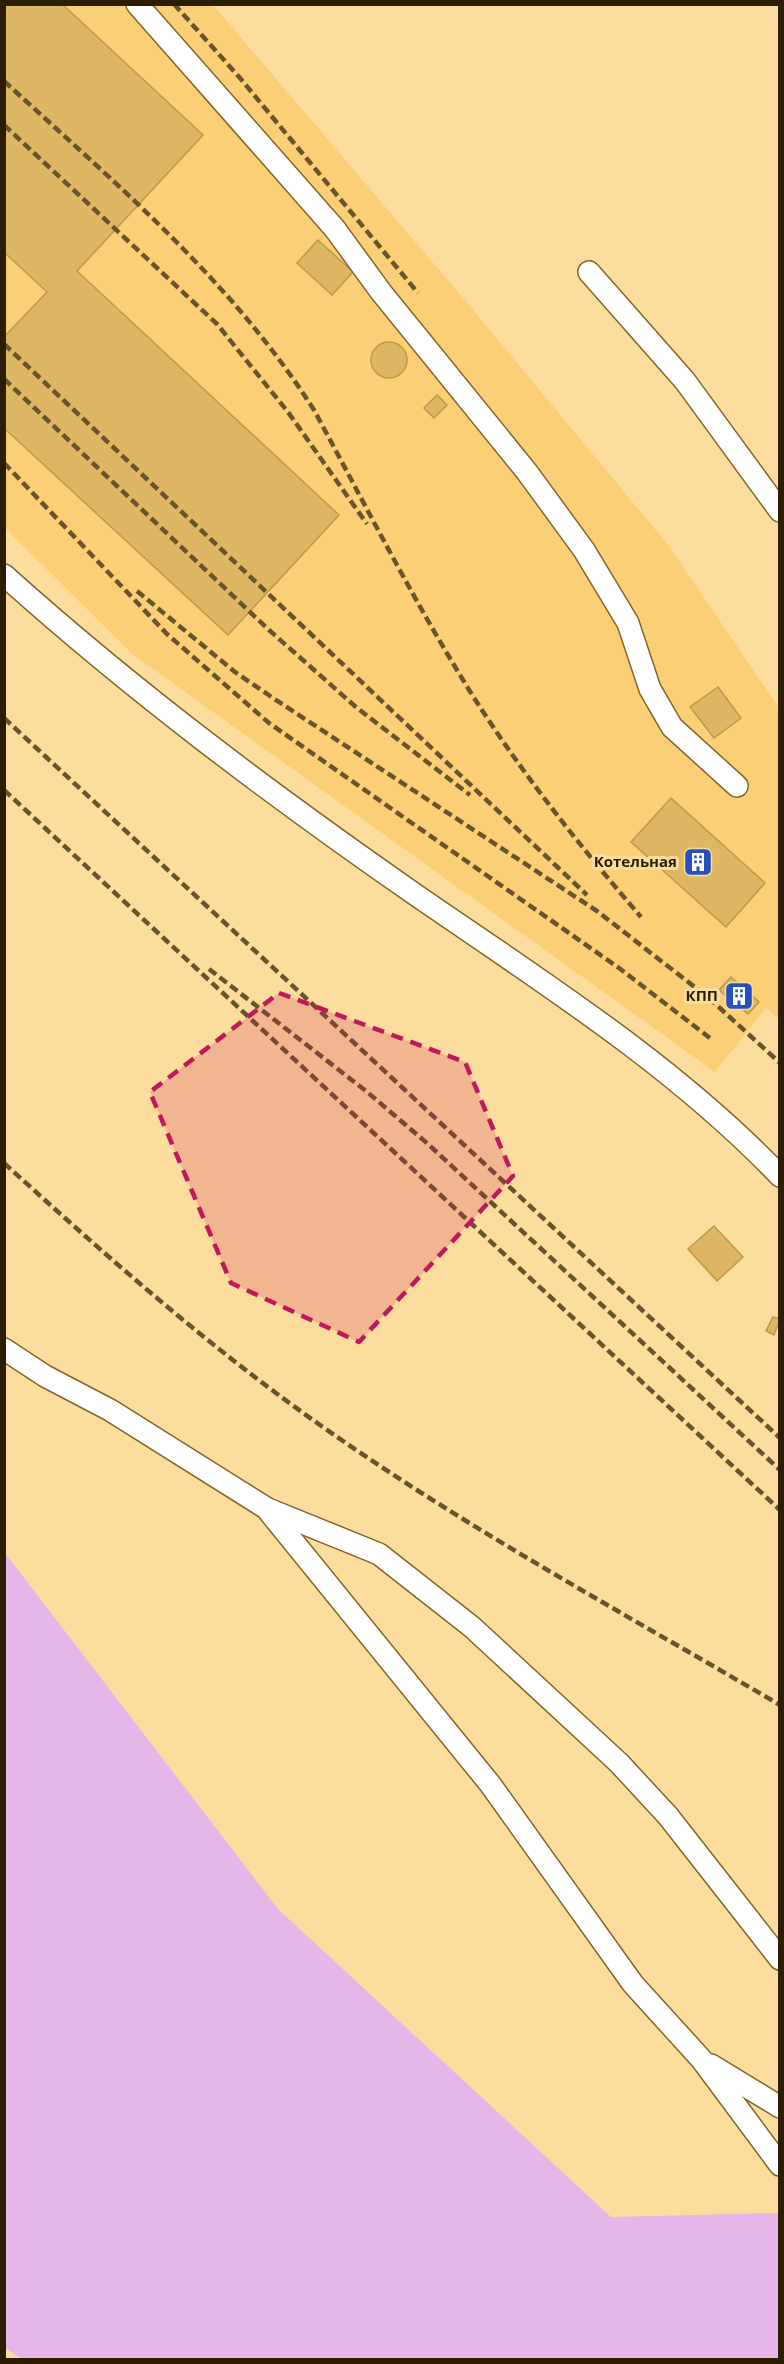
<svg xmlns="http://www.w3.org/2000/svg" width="784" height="2364" viewBox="0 0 784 2364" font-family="'Open Sans',sans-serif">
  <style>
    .built { fill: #fbcf75 }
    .green { fill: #e6b6e9 }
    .building { fill: #deb765; stroke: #be9947; stroke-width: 1.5 }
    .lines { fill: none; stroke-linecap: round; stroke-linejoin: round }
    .service-casing { stroke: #836628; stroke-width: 24 }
    .service { stroke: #fff; stroke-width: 21 }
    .rail { stroke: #68542d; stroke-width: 4.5; stroke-dasharray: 9 4.5; stroke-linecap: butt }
    .marked { fill: #c2185b; fill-opacity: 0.2; stroke: #c2185b; stroke-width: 4.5; stroke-dasharray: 12 8; stroke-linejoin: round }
    .labels { text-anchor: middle; stroke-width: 6; stroke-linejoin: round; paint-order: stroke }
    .poi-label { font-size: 15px; font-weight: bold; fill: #2c1d00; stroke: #fddd9e; text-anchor: end }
  </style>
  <rect width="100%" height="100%" fill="#fddd9e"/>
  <path class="built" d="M 4,5 L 213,5 L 464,299 L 669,546 L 779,708 L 779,1019 L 766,1008 L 715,1072 L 131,653 L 5,528 Z"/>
  <path class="green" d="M 5,1553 L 278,1909 L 611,2217 L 779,2213 L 779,2359 L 24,2360 L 5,2348 Z"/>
  <g class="building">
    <path d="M 4,4 L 62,4 L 203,135 L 77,271 L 339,515 L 228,635 L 4,428 L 4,337 L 47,292 L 4,252 Z"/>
    <path d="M 318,240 L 353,272 L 332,295 L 297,263 Z"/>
    <circle cx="389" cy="360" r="18"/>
    <path d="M 437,395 L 447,405 L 434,418 L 424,408 Z"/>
    <path d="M 718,687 L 741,718 L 714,738 L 690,707 Z"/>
    <path d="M 671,798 L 765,883 L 726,927 L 631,842 Z"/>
    <path d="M 731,977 L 759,1002 L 748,1014 L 719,990 Z"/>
    <path d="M 714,1226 L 743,1257 L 717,1281 L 688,1249 Z"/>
    <path d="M 773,1317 L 780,1319 L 774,1335 L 766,1331 Z"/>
  </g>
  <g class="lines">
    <g class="service-casing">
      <g id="service">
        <path d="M 137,4 L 335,229 L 381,292 L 527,472 L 584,550 L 628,623 L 650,689 L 672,727 L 737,786"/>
        <path d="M 589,272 L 685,381 L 780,511"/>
        <path d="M 4,575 C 133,691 271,794 413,893 C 539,980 673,1064 780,1176"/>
        <path d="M 4,1349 L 45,1376 L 110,1410 L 266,1508 L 490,1784 L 633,1984 L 702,2060 L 780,2165"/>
        <path d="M 268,1509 L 379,1554 L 472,1627 L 619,1763 L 668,1816 L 780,1959"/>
        <path d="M 711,2065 L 780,2107"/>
      </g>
    </g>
    <use href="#service" class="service"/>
    <g class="rail">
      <path d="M 174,4 L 240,78 L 418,293"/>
      <path d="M 4,81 C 116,184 232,281 314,410 C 360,495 404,582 454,665 C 507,755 573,838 641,917"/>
      <path d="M 4,125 L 217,324 L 288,412 L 367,524"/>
      <path d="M 4,344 L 587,895"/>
      <path d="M 4,379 L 269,630 L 357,708 L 470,795"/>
      <path d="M 4,463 L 167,634 L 269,723 L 619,968 L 710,1038"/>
      <path d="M 137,591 L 235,672 L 273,698 L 597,911 L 710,999 L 780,1063"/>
      <path d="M 4,718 L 780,1438"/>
      <path d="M 4,790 L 780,1510"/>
      <path d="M 209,969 L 366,1091 L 428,1144 L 780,1470"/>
      <path d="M 4,1163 C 105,1255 208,1346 320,1425 C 466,1528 625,1614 780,1705"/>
    </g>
  </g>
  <path class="marked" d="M 279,993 L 465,1062 L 513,1176 L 359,1342 L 231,1283 L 150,1092 Z"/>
  <defs>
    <g id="building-square" transform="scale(1.5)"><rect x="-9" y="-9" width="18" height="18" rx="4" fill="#2550be" stroke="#fddd9e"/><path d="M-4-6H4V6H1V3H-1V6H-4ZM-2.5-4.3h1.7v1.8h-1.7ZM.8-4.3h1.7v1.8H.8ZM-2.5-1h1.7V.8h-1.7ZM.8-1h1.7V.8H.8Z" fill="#fff"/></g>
  </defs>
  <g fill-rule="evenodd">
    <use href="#building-square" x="698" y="862"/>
    <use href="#building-square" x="739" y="996"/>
  </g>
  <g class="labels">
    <g class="poi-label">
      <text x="677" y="867">Котельная</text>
      <text x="718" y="1001">КПП</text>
    </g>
  </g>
  <rect width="784" height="2364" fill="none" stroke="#2c1d00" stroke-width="12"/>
</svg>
